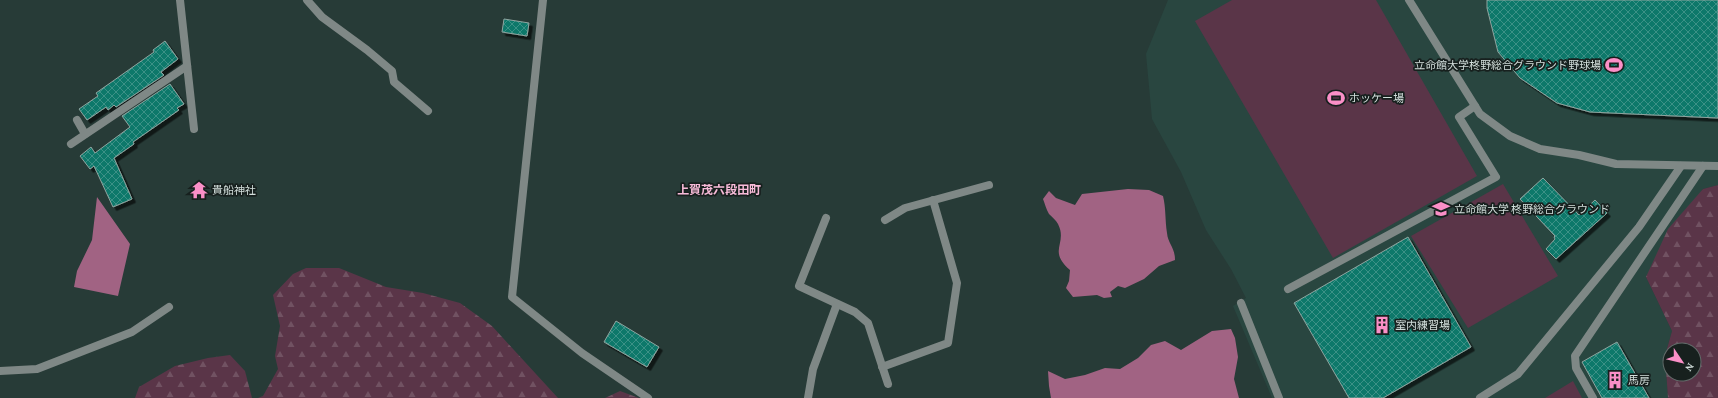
<svg xmlns="http://www.w3.org/2000/svg" width="1718" height="398" viewBox="0 0 1718 398" font-family="'Crimson Pro','Noto Sans JP',serif">
  <style>
    .built { fill: #294640 }
    .grass { fill: #5a3548 }
    .forest { fill: url(#forest-firs); fill-rule: evenodd }
    .water { fill: #a16383 }
    .building { fill: url(#building-cross-hatch); stroke: #8fa5a0; filter: url(#shadow) }
    .lines { fill: none; stroke-linecap: round; stroke-linejoin: round }
    .lane { stroke: #7f8886; stroke-width: 8 }
    .street { stroke: #7f8886; stroke-width: 8 }
    .labels { text-anchor: middle; stroke-width: 3.5; stroke-linejoin: round; paint-order: stroke }
    .poi-label { font-size: 11px; fill: #d2dedb; stroke: #17201e; text-anchor: start }
    .neighbourhood-label { font-size: 12px; font-weight: bold; fill: #f7bad8; stroke: #17201e }
  </style>
  <defs>
    <pattern id="forest-firs" width="22" height="20" patternUnits="userSpaceOnUse"><rect width="22" height="20" fill="#5a3548"/><path d="M5 1l3.5 6h-7zM16 11l3.5 6h-7z" fill="#715262"/></pattern>
    <pattern id="building-cross-hatch" width="8" height="8" patternUnits="userSpaceOnUse"><rect width="8" height="8" fill="#0d786a"/><path d="M0 0l8 8M0 8l8-8" fill="none" stroke="#3b9186"/></pattern>
    <filter id="shadow"><feDropShadow dx="3.5" dy="3.5" stdDeviation="0" flood-color="#0009"/></filter>
  </defs>
  <rect width="100%" height="100%" fill="#273b37"/>
  <path class="built" d="M 1168,0 L 1718,0 L 1718,185 L 1703,189 L 1646,277 L 1672,331 L 1665,356 L 1668,398 L 1272,398 L 1233,306 L 1246,298 L 1231,269 L 1206,230 L 1181,172 L 1152,119 L 1146,54 Z"/>
  <g class="grass">
    <path d="M 1232,0 L 1376,0 L 1477,176 L 1333,258 L 1195,21 Z"/>
    <path d="M 1503,184 L 1558,276 L 1468,328 L 1411,236 Z"/>
    <path d="M 1573,381 L 1582,398 L 1545,398 Z"/>
  </g>
  <g class="forest">
    <path d="M 1718,185 L 1718,398 L 1668,398 L 1665,356 L 1672,331 L 1646,277 L 1668,229 L 1703,189 ZM 1670,350 L 1694,350 L 1694,374 L 1670,374 Z"/>
    <path d="M 306,268 L 339,268 L 386,287 L 423,293 L 460,303 L 492,326 L 558,398 L 258,398 L 263,396 L 278,369 L 275,356 L 280,326 L 273,295 L 293,274 Z"/>
    <path d="M 230,355 L 245,371 L 252,398 L 135,398 L 139,387 L 175,366 L 208,358 Z"/>
    <path d="M 620,391 L 639,398 L 605,398 Z"/>
  </g>
  <g class="water">
    <path d="M 1128,189 L 1149,190 L 1163,196 C 1166,208 1165,220 1167,233 C 1168,244 1175,247 1175,260 L 1159,266 L 1144,279 L 1125,288 L 1118,286 L 1110,292 L 1112,297 L 1104,298 L 1097,295 L 1073,297 L 1066,288 L 1069,281 L 1070,270 C 1047,250 1068,244 1058,224 C 1056,220 1052,217 1049,214 C 1046,209 1045,204 1043,199 L 1049,191 L 1056,198 L 1075,205 L 1082,194 Z"/>
    <path d="M 97,197 L 130,244 L 118,296 L 74,287 L 77,271 L 92,240 Z"/>
    <path d="M 1231,329 L 1235,338 L 1238,357 L 1234,379 L 1239,398 L 1051,398 L 1049,386 L 1048,371 L 1065,379 L 1085,375 L 1105,368 L 1120,369 L 1138,358 L 1151,345 L 1165,341 L 1181,350 L 1212,331 Z"/>
  </g>
  <g class="building">
    <path d="M 1487,0 L 1718,0 L 1718,118 L 1590,112 L 1557,103 L 1520,78 L 1498,52 L 1487,8 Z"/>
    <path d="M 504,19 L 529,23 L 527,36 L 502,32 Z"/>
    <path d="M 165,41 L 178,59 L 161,72 L 164,75 L 116,107 L 114,105 L 108,110 L 106,107 L 87,120 L 79,109 L 98,96 L 96,93 L 154,52 L 153,50 Z"/>
    <path d="M 170,84 L 184,104 L 177,108 L 179,110 L 133,142 L 134,144 L 114,158 L 132,199 L 113,207 L 94,166 L 90,169 L 80,156 L 91,147 L 95,153 L 130,127 L 122,116 Z"/>
    <path d="M 1543,178 L 1579,215 L 1595,200 L 1607,213 L 1556,259 L 1546,249 L 1555,239 L 1554,237 L 1555,236 L 1520,199 Z"/>
    <path d="M 1408,237 L 1471,347 L 1383,398 L 1349,398 L 1294,303 Z"/>
    <path d="M 616,321 L 659,347 L 647,367 L 604,342 Z"/>
    <path d="M 1617,342 L 1649,398 L 1602,398 L 1582,362 Z"/>
  </g>
  <g class="lines">
    <g class="lane">
      <path d="M 1409,0 L 1480,114 L 1510,136 L 1540,149 L 1579,155 L 1616,164 L 1718,166"/>
      <path d="M 77,120 L 85,134"/>
      <path d="M 71,144 L 187,66"/>
      <path d="M 1288,289 L 1496,177 L 1459,117 L 1475,106"/>
      <path d="M 1241,303 L 1279,398"/>
      <path d="M 0,371 L 37,369 L 132,332 L 169,307"/>
      <path d="M 1480,398 L 1518,374 L 1639,227 L 1681,166"/>
      <path d="M 1593,398 L 1576,368 L 1575,356 L 1703,166"/>
    </g>
    <g class="street">
      <path d="M 180,0 L 194,129"/>
      <path d="M 307,0 L 322,17 L 367,50 L 392,71 L 394,82 L 428,111"/>
      <path d="M 543,0 L 512,297 L 582,353 L 648,398"/>
      <path d="M 826,218 L 799,286 L 855,312 L 868,323 L 888,384"/>
      <path d="M 885,220 L 905,208 L 989,185"/>
      <path d="M 882,367 L 948,343 L 957,283 L 933,200"/>
      <path d="M 808,398 L 813,369 L 837,304"/>
    </g>
  </g>
  <defs>
    <g id="stadium-bare" transform="scale(1.38)"><path d="M0-5a6.5 5 0 1 0 0 10a6.5 5 0 1 0 0-10ZM-3.5-1.8h7v3.6h-7Z" fill="#fa8fc7" stroke="#17201e" stroke-width="2.5" paint-order="stroke"/></g>
    <g id="temple-bare" transform="scale(1.38)"><path d="M0-6L5-2H3V0L6.5 2.5H4V6H1.5V3h-3V6H-4V2.5H-6.5L-3 0V-2H-5Z" fill="#fa8fc7" stroke="#17201e" stroke-width="2.5" paint-order="stroke"/></g>
    <g id="university-bare" transform="scale(1.38)"><path d="M0-5L7-2L0 1L-7-2ZM-4 1L0 2.5L4 1V4Q0 6-4 4Z" fill="#fa8fc7" stroke="#17201e" stroke-width="2.5" paint-order="stroke"/></g>
    <g id="building-bare" transform="scale(1.38)"><path d="M-4-6H4V6H1V3H-1V6H-4ZM-2.5-4.3h1.7v1.8h-1.7ZM.8-4.3h1.7v1.8H.8ZM-2.5-1h1.7V.8h-1.7ZM.8-1h1.7V.8H.8Z" fill="#fa8fc7" stroke="#17201e" stroke-width="2.5" paint-order="stroke"/></g>
  </defs>
  <g fill-rule="evenodd">
    <use href="#stadium-bare" x="1614" y="65"/>
    <use href="#stadium-bare" x="1336" y="98"/>
    <use href="#temple-bare" x="199" y="190"/>
    <use href="#university-bare" x="1441" y="209"/>
    <use href="#building-bare" x="1382" y="325"/>
    <use href="#building-bare" x="1615" y="380"/>
  </g>
  <g class="labels">
    <g class="poi-label">
      <text x="1601" y="69" text-anchor="end">立命館大学柊野総合グラウンド野球場</text>
      <text x="1349" y="102">ホッケー場</text>
      <text x="212" y="194">貴船神社</text>
      <text x="1454" y="213">立命館大学 柊野総合グラウンド</text>
      <text x="1395" y="329">室内練習場</text>
      <text x="1628" y="384">馬房</text>
    </g>
    <g class="neighbourhood-label">
      <text x="719" y="194">上賀茂六段田町</text>
    </g>
  </g>
  <g transform="translate(1682 362) rotate(125)"><circle r="19" fill="#17201e" stroke="#626c6a"/>
  <path d="M0-3L7 15L0 10L-7 15Z" fill="#fa8fc7"/>
  <text y="-6" font-size="11" font-weight="bold" text-anchor="middle" fill="#d2dedb">N</text>
  </g>
</svg>
